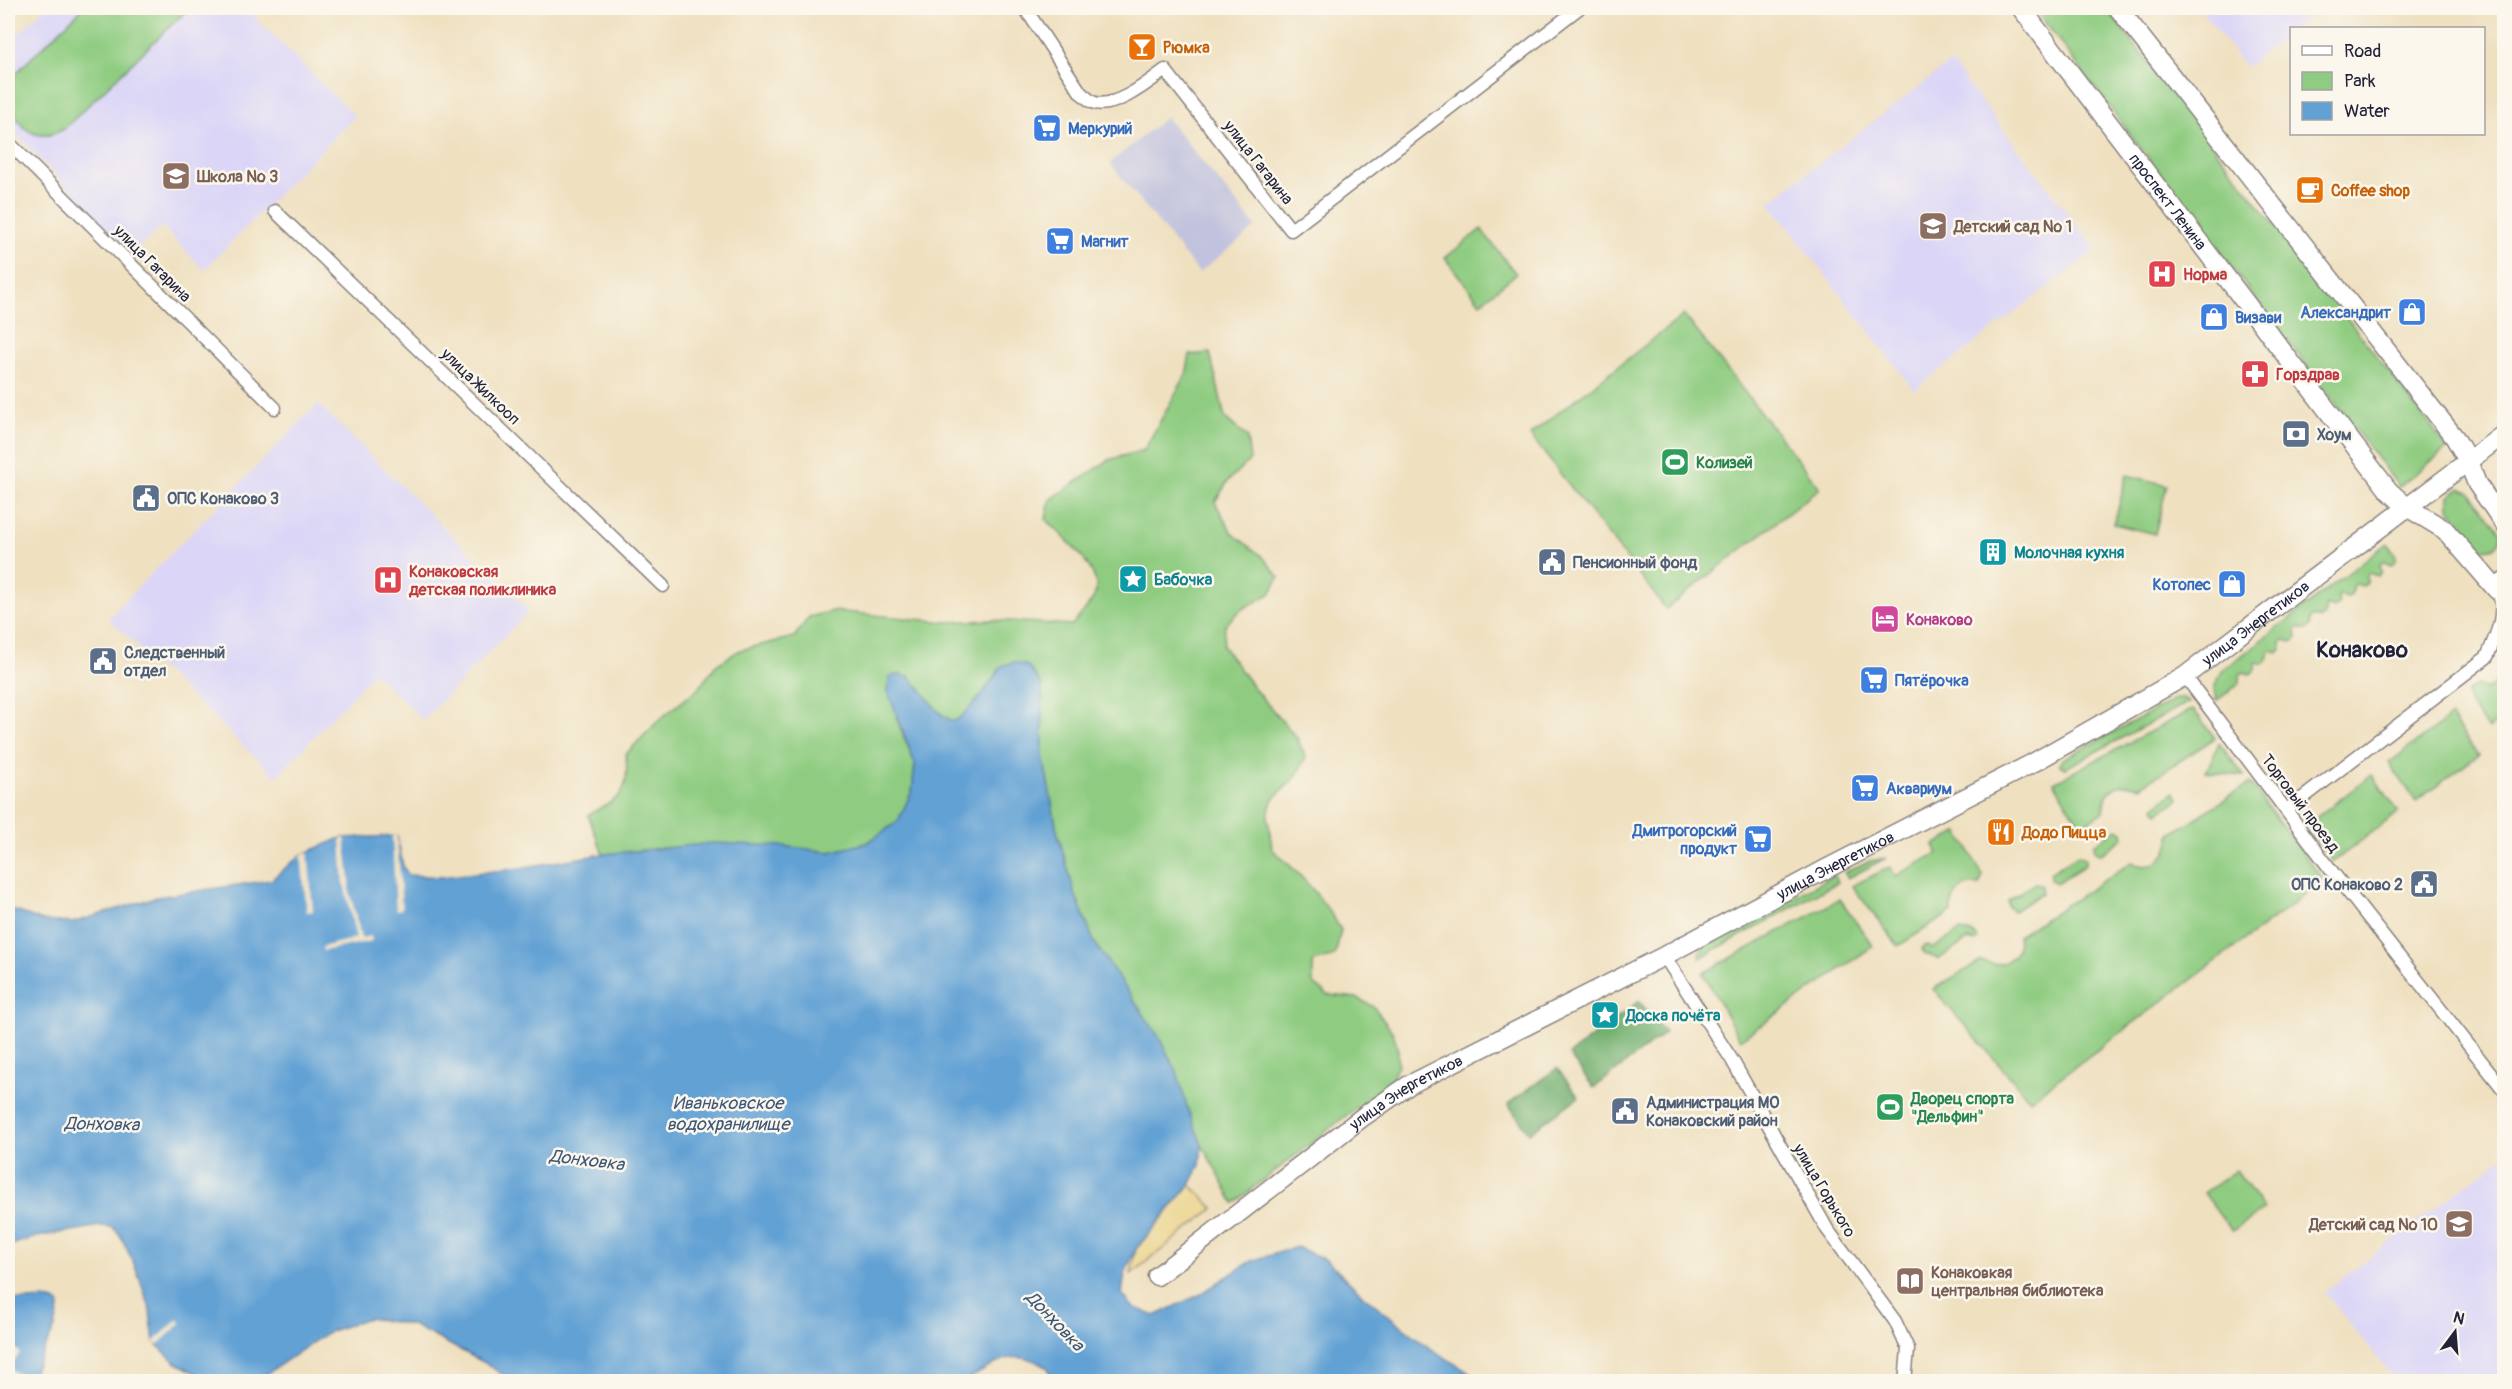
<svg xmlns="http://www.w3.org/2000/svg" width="2512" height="1389" viewBox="0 0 2512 1389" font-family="Pangolin,sans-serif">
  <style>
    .built { fill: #dbd6f7 }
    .industrial { fill: #c1c2dd }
    .green { fill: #8fcc81; stroke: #58775e; stroke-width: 1.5 }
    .forest { fill: #73b06f; stroke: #4a6955; stroke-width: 1.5 }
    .sand { fill: #eeda9e; stroke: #887e6c; stroke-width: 1.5 }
    .water { fill: #62a1d4; stroke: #426288; stroke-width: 1.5 }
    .pier { fill: #efe0c0 }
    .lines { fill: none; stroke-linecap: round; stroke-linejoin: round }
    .street-casing { stroke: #88817e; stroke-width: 15 }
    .secondary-casing { stroke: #88817e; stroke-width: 21 }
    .street { stroke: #fff; stroke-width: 12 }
    .secondary { stroke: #fff; stroke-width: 18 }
    .labels { text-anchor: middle; stroke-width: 5; stroke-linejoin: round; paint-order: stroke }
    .food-label { font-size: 16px; font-weight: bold; fill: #c56008; stroke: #fbf7ec; text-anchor: start }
    .shop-label { font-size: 16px; font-weight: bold; fill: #366cbe; stroke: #fbf7ec; text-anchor: start }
    .street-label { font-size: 16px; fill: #22223b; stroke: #fbf7ec }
    .education-label { font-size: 16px; font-weight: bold; fill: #785e54; stroke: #fbf7ec; text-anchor: start }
    .health-label { font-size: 16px; font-weight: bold; fill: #be3a42; stroke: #fbf7ec; text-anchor: start }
    .service-label { font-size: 16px; font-weight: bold; fill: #4e5e75; stroke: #fbf7ec; text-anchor: start }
    .leisure-label { font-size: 16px; font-weight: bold; fill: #27864d; stroke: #fbf7ec; text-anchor: start }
    .culture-label { font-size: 16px; font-weight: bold; fill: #0d838f; stroke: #fbf7ec; text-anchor: start }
    .hotel-label { font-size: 16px; font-weight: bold; fill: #b23c85; stroke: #fbf7ec; text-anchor: start }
    .water-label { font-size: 18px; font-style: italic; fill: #3c5578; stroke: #fbf7ec }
    .district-label { font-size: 22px; font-weight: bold; fill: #22223b; stroke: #fbf7ec }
  </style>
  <rect width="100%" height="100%" fill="#fbf7ec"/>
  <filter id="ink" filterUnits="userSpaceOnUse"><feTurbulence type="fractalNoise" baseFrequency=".0167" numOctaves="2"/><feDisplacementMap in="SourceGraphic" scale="12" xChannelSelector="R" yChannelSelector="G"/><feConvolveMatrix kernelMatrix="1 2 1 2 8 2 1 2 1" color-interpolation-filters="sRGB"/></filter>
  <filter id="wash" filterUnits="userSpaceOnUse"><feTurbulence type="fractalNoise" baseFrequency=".008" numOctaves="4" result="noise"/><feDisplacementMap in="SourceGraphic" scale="24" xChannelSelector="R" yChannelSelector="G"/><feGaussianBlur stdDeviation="1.35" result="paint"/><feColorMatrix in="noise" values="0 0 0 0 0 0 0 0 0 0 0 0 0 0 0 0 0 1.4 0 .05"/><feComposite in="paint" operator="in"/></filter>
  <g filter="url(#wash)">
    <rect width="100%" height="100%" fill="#efe0c0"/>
    <g class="built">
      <path d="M 45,8 L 245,8 L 355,116 L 204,270 L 162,226 L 132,254 L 8,126 L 8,44 Z"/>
      <path d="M 2199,8 L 2320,8 L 2246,67 Z"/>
      <path d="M 1951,62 L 2096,250 L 1914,390 L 1769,202 Z"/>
      <path d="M 318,404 L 529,611 L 423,720 L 374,673 L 276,777 L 108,618 Z"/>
      <path d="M 2504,1156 L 2504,1381 L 2396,1381 L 2324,1292 Z"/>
    </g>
    <path class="industrial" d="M 1166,117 L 1256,227 L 1199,273 L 1110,163 Z"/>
    <g class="green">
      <path d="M 83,8 L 189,8 L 64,129 C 25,152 0,106 17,72 Z"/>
      <path d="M 2034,8 L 2106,8 L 2448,448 L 2399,487 Z"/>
      <path d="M 1481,229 L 1516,274 L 1480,303 L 1445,258 Z"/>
      <path d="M 1684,315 L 1820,488 L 1666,609 L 1530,435 Z"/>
      <path d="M 1210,353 L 1225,418 L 1247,437 L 1250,460 L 1228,481 L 1215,502 L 1232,533 L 1263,557 L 1279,577 L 1270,594 L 1242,609 L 1225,625 L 1223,646 L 1256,691 L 1297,738 L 1306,758 L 1295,778 L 1272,800 L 1268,816 L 1272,849 C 1300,873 1323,898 1341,930 L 1335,956 L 1313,962 L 1313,983 L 1328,995 L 1357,998 L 1374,1007 L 1393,1033 L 1398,1050 L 1398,1064 L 1393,1077 L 1386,1088 L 1347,1115 L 1234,1203 L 1202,1145 L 1157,1034 L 1094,942 L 1074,891 L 1057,831 L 1043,756 L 1042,685 L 1028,666 L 1015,662 L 1002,666 L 981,696 L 963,715 L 955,721 C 937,718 920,689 909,676 L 896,718 L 915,764 L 912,791 L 898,821 L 867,843 L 830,852 L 782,846 L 603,854 L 588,815 C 622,797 629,794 626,754 L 661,718 L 698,689 L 716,665 L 740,650 L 794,637 L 809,617 L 833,611 L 946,622 L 992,620 L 1072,625 C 1079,616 1095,601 1096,590 C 1100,568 1061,535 1046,519 L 1050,500 L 1109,460 L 1144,450 L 1186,375 L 1190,355 Z"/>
      <path d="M 2127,475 L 2167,485 L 2155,534 L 2114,524 Z"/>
      <path d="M 2460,488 L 2470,492 L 2502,534 C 2498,547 2494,549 2482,549 L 2449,508 L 2449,496 Z"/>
      <path d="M 2387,543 L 2396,556 L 2395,561 L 2391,565 L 2383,561 L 2380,565 L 2381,572 L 2377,576 L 2369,573 L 2367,575 L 2367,583 L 2363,586 L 2355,584 L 2352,586 L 2352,593 L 2348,597 L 2340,595 L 2338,597 L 2339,604 L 2334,608 L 2327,605 L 2325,616 L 2321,619 L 2313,617 L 2310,619 L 2310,627 L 2307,630 L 2298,628 L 2296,630 L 2297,638 L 2292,642 L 2284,640 L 2281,642 L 2282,649 L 2278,652 L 2271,650 L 2269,652 L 2267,661 L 2263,664 L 2256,662 L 2255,671 L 2250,674 L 2242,672 L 2240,674 L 2240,683 L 2216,701 L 2214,688 L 2222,671 Z"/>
      <path d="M 2504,676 L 2504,717 L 2488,729 L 2470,706 L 2467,695 L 2469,691 L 2477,685 L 2486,690 Z"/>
      <path d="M 2177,698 L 2183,698 L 2189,702 L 2066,768 L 2060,765 L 2061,760 Z"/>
      <path d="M 2193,709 L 2215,738 L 2140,787 C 2117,781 2105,788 2103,812 L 2081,827 L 2054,782 Z"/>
      <path d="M 2450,717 L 2479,755 L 2416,801 L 2389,763 Z"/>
      <path d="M 2219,743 L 2244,776 L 2206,772 Z"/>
      <path d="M 2372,775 L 2399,812 L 2333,862 L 2314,837 L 2311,825 L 2318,816 Z"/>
      <path d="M 2250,783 L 2324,881 L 2030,1100 L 1933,989 L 1981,961 C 2000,969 2022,959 2018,936 L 2132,862 C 2153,873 2171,856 2170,835 Z"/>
      <path d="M 2174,792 L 2179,799 L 2158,813 L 2154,807 Z"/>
      <path d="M 2117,829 L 2123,832 L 2124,838 L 2101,854 L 2095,850 L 2094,844 Z"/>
      <path d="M 1959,832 L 1983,876 L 1979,885 C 1962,883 1950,895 1952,912 L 1898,946 L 1852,886 L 1890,867 L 1896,876 L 1938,853 L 1934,845 Z"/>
      <path d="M 2078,855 L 2085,858 L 2085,865 L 2056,883 L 2050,879 L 2050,873 Z"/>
      <path d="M 1886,858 L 1848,878 L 1844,872 L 1870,861 Z"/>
      <path d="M 1834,875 L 1838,882 L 1700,958 L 1699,953 L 1702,948 Z"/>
      <path d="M 2035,883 L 2042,886 L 2042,893 L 2014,911 L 2008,907 L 2008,901 Z"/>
      <path d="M 1840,899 L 1873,946 L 1740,1040 L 1703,973 Z"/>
      <path d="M 1960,931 L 1972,933 L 1978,939 L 1975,942 L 1968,940 L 1939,959 L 1924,954 L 1922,949 L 1924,946 L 1928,945 L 1932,949 Z"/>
      <path d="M 2236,1170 L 2264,1209 L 2232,1231 L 2204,1193 Z"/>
    </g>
    <g class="forest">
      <path d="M 1639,1001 L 1665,1033 L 1594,1088 L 1569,1055 Z"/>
      <path d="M 1557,1068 L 1579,1097 L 1529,1133 L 1508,1104 Z"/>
    </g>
    <path class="sand" d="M 1190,1185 L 1214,1208 L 1131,1274 L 1136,1249 Z"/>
    <g class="water">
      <path d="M 1015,662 L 1028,666 L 1042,685 L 1043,756 L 1057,831 L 1074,891 L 1094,942 L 1157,1034 L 1177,1072 L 1188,1110 L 1202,1145 L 1200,1165 L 1190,1185 L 1136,1249 L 1125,1273 L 1122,1294 L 1133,1307 L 1155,1316 L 1201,1294 L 1251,1261 L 1297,1247 L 1326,1260 L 1364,1296 L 1430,1348 L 1482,1381 L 1052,1381 L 1048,1368 C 1013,1345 997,1364 965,1381 L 512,1381 L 485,1363 L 412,1325 L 368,1318 L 328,1332 L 258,1380 L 221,1381 L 201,1376 L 175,1362 L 154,1342 L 149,1305 L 134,1264 L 120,1235 L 112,1227 L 101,1226 L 36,1237 L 8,1246 L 8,908 L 43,921 L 72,923 L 157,897 L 271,880 L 301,855 L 341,838 L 397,836 L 403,866 L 408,875 L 440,877 L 513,869 L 603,854 L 714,843 L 782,846 L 830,852 L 867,843 L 898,821 L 912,791 L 915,764 L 887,689 L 890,677 C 919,663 928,717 955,721 L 963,715 L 981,696 L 1002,666 Z"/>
      <path d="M 8,1296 C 21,1306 45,1293 60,1304 L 55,1327 L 29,1381 L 8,1381 Z"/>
    </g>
    <g class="pier">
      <path d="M 392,835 L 397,836 L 402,909 L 396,910 Z"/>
      <path d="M 341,838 L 345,838 L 350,881 L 349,889 L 361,938 L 371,936 L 372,941 L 323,951 L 322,947 L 356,938 L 344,883 Z"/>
      <path d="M 308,852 L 313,911 L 307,912 L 301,855 Z"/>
      <path d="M 178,1319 L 181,1323 L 157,1345 L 154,1342 Z"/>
      <path d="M 11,1345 L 20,1353 L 9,1368 L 28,1381 L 21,1381 L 8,1373 L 8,1350 Z"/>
    </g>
  </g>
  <g filter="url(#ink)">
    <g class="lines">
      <g class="street-casing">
        <g id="street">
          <path d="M 1025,8 L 1081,93 C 1084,95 1089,100 1092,102 C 1113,111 1149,82 1165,70 L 1291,230 L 1579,8"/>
          <path d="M 8,142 L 275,408"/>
          <path d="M 275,211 L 663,586"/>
          <path d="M 2185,676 L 2334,874 L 2504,1090"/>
          <path d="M 2287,810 L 2487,657 C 2496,636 2508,611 2497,590"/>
          <path d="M 1664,956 L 1732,1060 L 1827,1229 L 1895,1321 L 1908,1349 L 1905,1382"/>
        </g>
      </g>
      <g class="secondary-casing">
        <g id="secondary">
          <path id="s1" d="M 2021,8 L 2389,491 L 2407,507 L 2445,530 L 2497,590 L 2504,582"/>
          <path d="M 2118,8 L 2455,438 L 2468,461 L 2477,484 L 2504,523"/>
          <path id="s2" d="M 1157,1276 L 1364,1116 L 1409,1085 L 1664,956 L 1826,869 L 2031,764 L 2185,676 L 2504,434"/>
        </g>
      </g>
      <use href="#street" class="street"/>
      <use href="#secondary" class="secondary"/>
    </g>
  </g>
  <defs>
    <g id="bar-square" transform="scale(1.5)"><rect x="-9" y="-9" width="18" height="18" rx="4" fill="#e8710a" stroke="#fbf7ec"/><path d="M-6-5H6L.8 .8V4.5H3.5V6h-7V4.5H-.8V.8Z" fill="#fff"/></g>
    <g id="supermarket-square" transform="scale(1.5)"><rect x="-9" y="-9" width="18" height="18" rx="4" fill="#3f7fe0" stroke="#fbf7ec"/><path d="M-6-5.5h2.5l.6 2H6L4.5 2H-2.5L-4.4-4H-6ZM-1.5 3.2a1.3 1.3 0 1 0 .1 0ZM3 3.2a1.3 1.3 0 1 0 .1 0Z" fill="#fff"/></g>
    <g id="school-square" transform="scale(1.5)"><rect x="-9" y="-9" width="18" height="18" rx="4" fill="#8d6e63" stroke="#fbf7ec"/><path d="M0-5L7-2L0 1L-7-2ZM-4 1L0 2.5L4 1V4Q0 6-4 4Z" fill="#fff"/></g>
    <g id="cafe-square" transform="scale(1.5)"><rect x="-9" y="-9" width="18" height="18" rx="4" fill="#e8710a" stroke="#fbf7ec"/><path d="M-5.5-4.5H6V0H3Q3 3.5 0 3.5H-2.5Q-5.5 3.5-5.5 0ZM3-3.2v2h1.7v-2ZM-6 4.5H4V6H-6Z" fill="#fff"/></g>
    <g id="hospital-square" transform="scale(1.5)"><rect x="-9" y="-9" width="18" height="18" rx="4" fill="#e0444e" stroke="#fbf7ec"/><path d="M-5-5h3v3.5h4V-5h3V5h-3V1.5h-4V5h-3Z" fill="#fff"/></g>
    <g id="shop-square" transform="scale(1.5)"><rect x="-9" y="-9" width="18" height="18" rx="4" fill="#3f7fe0" stroke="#fbf7ec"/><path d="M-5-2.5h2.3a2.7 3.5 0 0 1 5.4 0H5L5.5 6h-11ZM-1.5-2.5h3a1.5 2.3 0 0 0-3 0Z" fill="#fff"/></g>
    <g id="pharmacy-square" transform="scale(1.5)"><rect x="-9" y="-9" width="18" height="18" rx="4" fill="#e0444e" stroke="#fbf7ec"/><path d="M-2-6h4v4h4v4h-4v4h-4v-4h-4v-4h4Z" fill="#fff"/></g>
    <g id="bank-square" transform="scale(1.5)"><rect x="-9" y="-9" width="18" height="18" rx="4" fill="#5c6f8a" stroke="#fbf7ec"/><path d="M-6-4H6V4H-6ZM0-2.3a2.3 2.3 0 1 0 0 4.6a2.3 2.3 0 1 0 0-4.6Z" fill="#fff"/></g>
    <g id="stadium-square" transform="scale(1.5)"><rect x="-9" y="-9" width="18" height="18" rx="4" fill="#2e9e5b" stroke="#fbf7ec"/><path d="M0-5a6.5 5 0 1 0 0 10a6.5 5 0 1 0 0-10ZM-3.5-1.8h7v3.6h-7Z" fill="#fff"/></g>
    <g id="civic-square" transform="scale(1.5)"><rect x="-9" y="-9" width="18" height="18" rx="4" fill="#5c6f8a" stroke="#fbf7ec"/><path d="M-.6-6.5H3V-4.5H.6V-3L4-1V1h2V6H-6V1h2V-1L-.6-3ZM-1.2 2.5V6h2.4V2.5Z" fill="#fff"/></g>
    <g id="building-square" transform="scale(1.5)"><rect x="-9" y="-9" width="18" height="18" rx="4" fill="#0f9aa8" stroke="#fbf7ec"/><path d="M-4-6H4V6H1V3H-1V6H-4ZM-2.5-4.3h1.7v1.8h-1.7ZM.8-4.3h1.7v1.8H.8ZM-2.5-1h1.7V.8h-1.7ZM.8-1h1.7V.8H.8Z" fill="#fff"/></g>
    <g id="sight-square" transform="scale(1.5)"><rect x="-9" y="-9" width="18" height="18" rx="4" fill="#0f9aa8" stroke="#fbf7ec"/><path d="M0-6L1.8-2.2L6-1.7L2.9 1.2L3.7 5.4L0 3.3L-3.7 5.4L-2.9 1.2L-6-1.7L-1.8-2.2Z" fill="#fff"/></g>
    <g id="hotel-square" transform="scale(1.5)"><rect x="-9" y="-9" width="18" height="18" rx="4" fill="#d1479c" stroke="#fbf7ec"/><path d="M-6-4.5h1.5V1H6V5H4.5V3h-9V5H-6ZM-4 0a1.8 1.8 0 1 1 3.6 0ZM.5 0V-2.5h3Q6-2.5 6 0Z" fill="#fff"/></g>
    <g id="restaurant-square" transform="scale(1.5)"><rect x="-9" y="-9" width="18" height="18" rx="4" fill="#e8710a" stroke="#fbf7ec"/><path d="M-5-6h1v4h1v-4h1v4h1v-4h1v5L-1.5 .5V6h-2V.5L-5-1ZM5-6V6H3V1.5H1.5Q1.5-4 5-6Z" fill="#fff"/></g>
    <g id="library-square" transform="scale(1.5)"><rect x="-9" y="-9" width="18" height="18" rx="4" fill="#8d6e63" stroke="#fbf7ec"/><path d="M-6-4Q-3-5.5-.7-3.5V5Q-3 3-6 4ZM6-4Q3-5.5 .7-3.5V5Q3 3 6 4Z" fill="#fff"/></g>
  </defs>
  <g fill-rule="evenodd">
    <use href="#bar-square" x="1142" y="47"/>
    <use href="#supermarket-square" x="1047" y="128"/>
    <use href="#school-square" x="176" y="176"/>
    <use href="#cafe-square" x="2310" y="190"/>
    <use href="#school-square" x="1933" y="226"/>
    <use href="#supermarket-square" x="1060" y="241"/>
    <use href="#hospital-square" x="2162" y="274"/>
    <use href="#shop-square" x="2412" y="312"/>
    <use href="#shop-square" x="2214" y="317"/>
    <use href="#pharmacy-square" x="2255" y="374"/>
    <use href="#bank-square" x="2296" y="434"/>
    <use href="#stadium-square" x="1675" y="462"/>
    <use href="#civic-square" x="146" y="498"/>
    <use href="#building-square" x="1993" y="552"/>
    <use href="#civic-square" x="1552" y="562"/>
    <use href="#sight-square" x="1133" y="579"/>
    <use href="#hospital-square" x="388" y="580"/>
    <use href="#shop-square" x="2232" y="584"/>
    <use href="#hotel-square" x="1885" y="619"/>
    <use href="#civic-square" x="103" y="661"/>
    <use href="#supermarket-square" x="1874" y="680"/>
    <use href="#supermarket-square" x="1865" y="788"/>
    <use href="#restaurant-square" x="2001" y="832"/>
    <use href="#supermarket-square" x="1758" y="839"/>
    <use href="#civic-square" x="2424" y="884"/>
    <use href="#sight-square" x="1605" y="1015"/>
    <use href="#stadium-square" x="1890" y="1107"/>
    <use href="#civic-square" x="1625" y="1111"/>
    <use href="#school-square" x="2459" y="1224"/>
    <use href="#library-square" x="1910" y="1281"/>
  </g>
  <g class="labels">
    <g class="food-label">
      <text x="1163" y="53">Рюмка</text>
      <text x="2331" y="196">Coffee shop</text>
      <text x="2022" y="838">Додо Пицца</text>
    </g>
    <g class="shop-label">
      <text x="1068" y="134">Меркурий</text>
      <text x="1081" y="247">Магнит</text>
      <text x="2391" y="318" text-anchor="end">Александрит</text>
      <text x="2235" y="323">Визави</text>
      <text x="2211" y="590" text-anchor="end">Котопес</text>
      <text x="1895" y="686">Пятёрочка</text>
      <text x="1886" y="794">Аквариум</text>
      <text x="1737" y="836" text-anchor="end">Дмитрогорский<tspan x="1737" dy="18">продукт</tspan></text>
    </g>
    <g class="street-label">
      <text transform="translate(1259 162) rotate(52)" y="6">улица Гагарина</text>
      <text dy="6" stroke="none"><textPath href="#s1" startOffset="243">проспект Ленина</textPath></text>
      <text transform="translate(153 263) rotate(45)" y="6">улица Гагарина</text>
      <text transform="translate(481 386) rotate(44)" y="6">улица Жилкооп</text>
      <text dy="6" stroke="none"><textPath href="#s2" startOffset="1282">улица Энергетиков</textPath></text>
      <text transform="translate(2301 803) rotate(53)" y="6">Торговый проезд</text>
      <text dy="6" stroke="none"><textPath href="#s2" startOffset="796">улица Энергетиков</textPath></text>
      <text dy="6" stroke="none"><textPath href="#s2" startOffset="310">улица Энергетиков</textPath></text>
      <text transform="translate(1825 1190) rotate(59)" y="6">улица Горького</text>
    </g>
    <g class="education-label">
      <text x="197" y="182">Школа № 3</text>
      <text x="1954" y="232">Детский сад № 1</text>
      <text x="2438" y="1230" text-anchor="end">Детский сад № 10</text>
      <text x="1931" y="1278">Конаковкая<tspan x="1931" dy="18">центральная библиотека</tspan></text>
    </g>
    <g class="health-label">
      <text x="2183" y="280">Норма</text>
      <text x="2276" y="380">Горздрав</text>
      <text x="409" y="577">Конаковская<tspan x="409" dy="18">детская поликлиника</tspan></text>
    </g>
    <g class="service-label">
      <text x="2317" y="440">Хоум</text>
      <text x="167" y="504">ОПС Конаково 3</text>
      <text x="1573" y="568">Пенсионный фонд</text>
      <text x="124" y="658">Следственный<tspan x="124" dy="18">отдел</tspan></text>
      <text x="2403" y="890" text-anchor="end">ОПС Конаково 2</text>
      <text x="1646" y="1108">Администрация МО<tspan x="1646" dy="18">Конаковский район</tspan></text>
    </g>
    <g class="leisure-label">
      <text x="1696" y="468">Колизей</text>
      <text x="1911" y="1104">Дворец спорта<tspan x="1911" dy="18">"Дельфин"</tspan></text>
    </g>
    <g class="culture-label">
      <text x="2014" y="558">Молочная кухня</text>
      <text x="1154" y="585">Бабочка</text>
      <text x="1626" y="1021">Доска почёта</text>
    </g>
    <g class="hotel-label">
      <text x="1906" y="625">Конаково</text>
    </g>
    <g class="water-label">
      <text x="728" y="1109">Иваньковское<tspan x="728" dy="21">водохранилище</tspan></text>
      <text transform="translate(102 1124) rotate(1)" y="6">Донховка</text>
      <text transform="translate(587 1160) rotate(7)" y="6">Донховка</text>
      <text transform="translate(1055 1321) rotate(46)" y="6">Донховка</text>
    </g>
    <g class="district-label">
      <text x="2362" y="657">Конаково</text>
    </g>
  </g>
  <rect width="2512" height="1389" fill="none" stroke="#fbf7ec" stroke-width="30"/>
  <rect x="2290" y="27" width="195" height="108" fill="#fbf7ec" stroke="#a4a2a5" stroke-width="1.5"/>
  <rect x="2302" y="46" width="30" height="9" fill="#ffffff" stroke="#a4a2a5" stroke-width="1.5"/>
  <text x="2344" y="57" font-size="18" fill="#22223b">Road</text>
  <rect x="2302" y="72" width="30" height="18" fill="#8fcc81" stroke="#a4a2a5" stroke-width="1.5"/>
  <text x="2344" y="87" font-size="18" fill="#22223b">Park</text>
  <rect x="2302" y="102" width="30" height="18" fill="#62a1d4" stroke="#a4a2a5" stroke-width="1.5"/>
  <text x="2344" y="117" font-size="18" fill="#22223b">Water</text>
  <g transform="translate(2455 1332) rotate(16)" stroke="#fbf7ec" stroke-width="4.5" paint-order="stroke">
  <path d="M0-4.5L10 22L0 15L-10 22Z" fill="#22223b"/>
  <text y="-9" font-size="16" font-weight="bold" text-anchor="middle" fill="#22223b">N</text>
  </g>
</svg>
